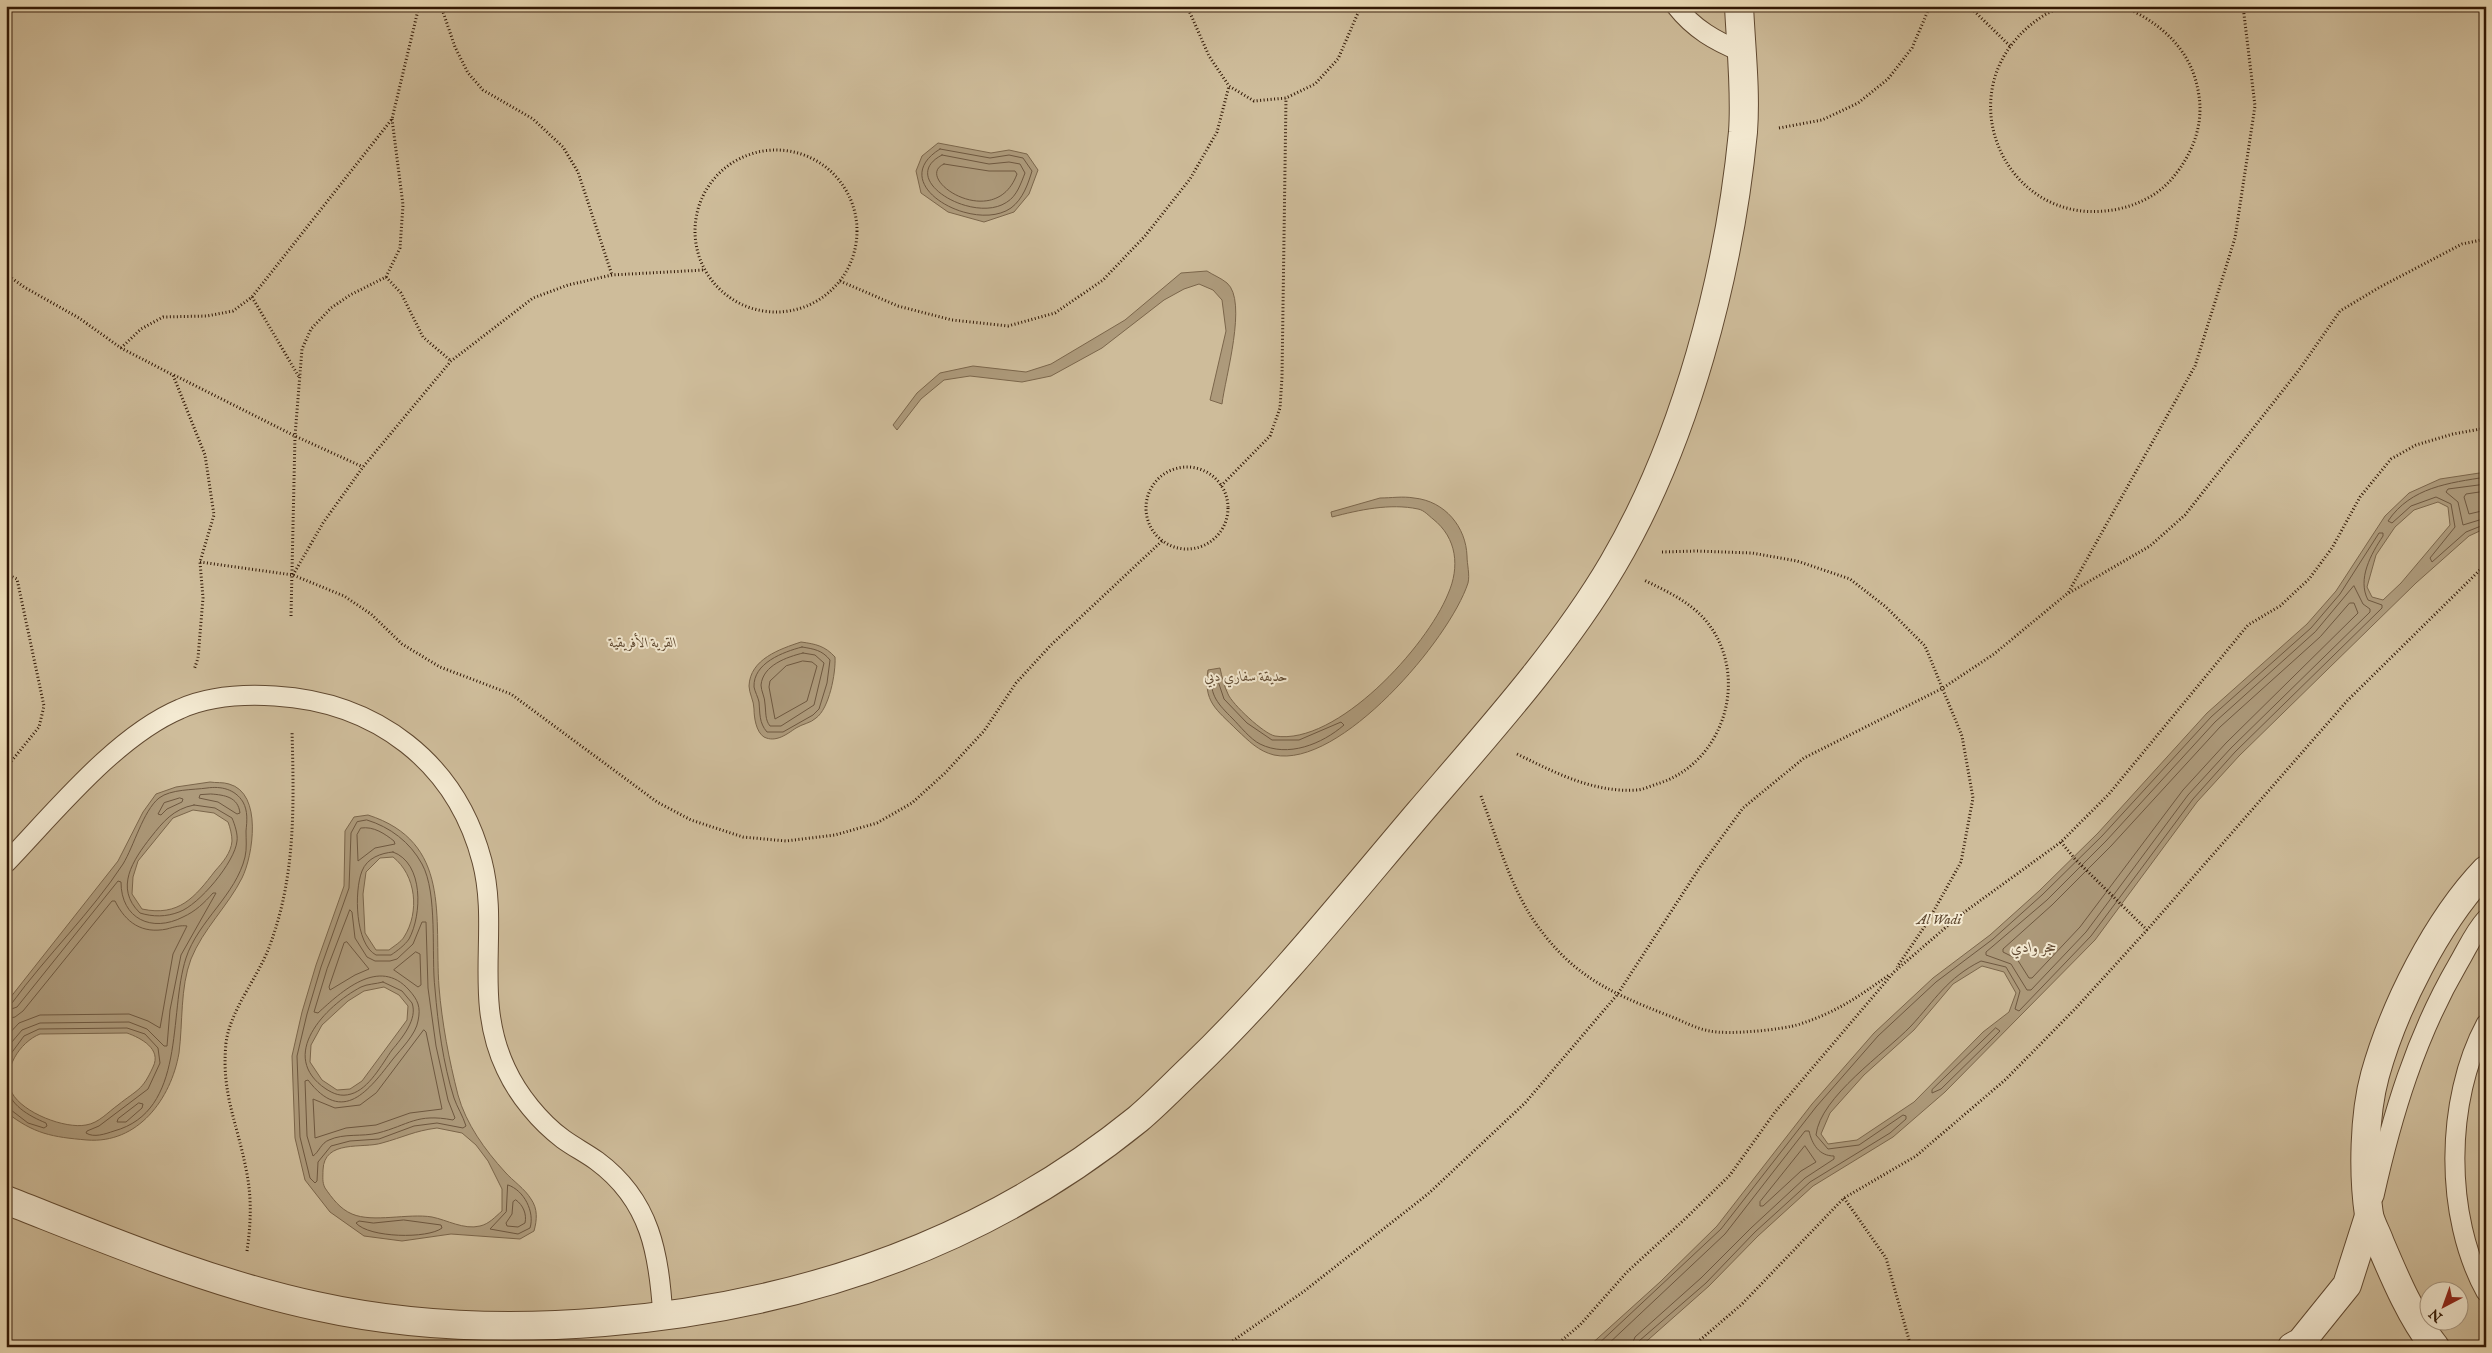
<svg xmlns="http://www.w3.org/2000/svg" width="2492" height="1353" viewBox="0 0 2492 1353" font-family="'IM FELL English',Amiri,serif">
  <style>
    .green { fill: #cebc9a; stroke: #7f6a4f; fill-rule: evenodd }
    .water { fill: #ad9a7b; stroke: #7b664b; fill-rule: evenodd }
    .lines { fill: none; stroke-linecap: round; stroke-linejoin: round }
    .shore { stroke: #6e5840; stroke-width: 1 }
    .service-casing { stroke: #604931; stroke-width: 21 }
    .minor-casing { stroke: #604931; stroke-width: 30 }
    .path { stroke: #301704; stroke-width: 3; stroke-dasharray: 1 2.5; stroke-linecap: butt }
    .service { stroke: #f4ead2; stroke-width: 19 }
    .minor { stroke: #f4ead2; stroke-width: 28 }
    .labels { text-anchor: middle; stroke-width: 4; stroke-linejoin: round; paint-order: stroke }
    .park-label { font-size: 14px; font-style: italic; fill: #5f4931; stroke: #f4ead2 }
    .water-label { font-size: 15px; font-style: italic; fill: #624b34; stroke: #f4ead2 }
  </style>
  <rect width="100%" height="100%" fill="#eedeb9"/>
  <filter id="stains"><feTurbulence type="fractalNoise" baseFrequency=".004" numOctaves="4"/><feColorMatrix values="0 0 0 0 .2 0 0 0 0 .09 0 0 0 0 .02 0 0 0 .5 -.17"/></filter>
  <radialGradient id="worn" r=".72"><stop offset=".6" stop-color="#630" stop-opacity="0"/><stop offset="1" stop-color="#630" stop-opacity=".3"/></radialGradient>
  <path class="green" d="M 6,6 L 2486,6 L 2486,1347 L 6,1347 ZM 2430,1290 L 2460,1290 L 2460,1320 L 2430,1320 Z"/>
  <g class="water">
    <path d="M 938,143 L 991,153 L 1009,150 L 1027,154 L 1038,170 L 1029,194 L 1014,212 L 984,222 L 948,212 L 921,193 L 916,171 L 922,156 Z"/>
    <path d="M 1207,271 C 1213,275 1221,278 1227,283 C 1248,301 1225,378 1222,404 L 1210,400 L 1226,331 L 1222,300 L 1213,290 L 1199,284 L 1184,289 L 1164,300 L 1102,348 L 1051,376 L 1022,382 L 970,376 L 944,380 L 921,399 L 897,430 L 893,425 L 917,393 L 940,373 L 973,366 L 1026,372 L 1051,364 L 1125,320 L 1181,273 Z"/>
    <path d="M 2486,472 L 2486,528 L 2469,536 L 2416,583 L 2239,756 L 2197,802 L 2095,940 L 1945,1092 L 1893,1137 L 1813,1186 L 1758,1236 L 1709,1286 L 1640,1347 L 1588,1347 L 1660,1282 L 1717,1226 L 1812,1104 L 1874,1033 L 1933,978 L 1990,935 L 2039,891 L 2098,833 L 2207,713 L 2307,624 L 2336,591 L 2385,516 L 2409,493 L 2440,479 ZM 2438,502 L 2448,507 L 2450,525 L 2401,583 L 2383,600 L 2372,597 L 2367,587 L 2376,555 L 2395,527 L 2414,510 ZM 1982,966 L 2004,972 L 2016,993 L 2009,1012 L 1983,1032 L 1914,1102 L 1857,1140 L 1828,1144 L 1821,1134 L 1830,1113 L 1864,1075 L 1914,1030 L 1953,984 Z"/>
    <path d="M 1380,498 C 1391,498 1403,496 1414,498 C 1445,501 1466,527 1467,556 C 1467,564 1470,575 1468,583 C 1450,639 1340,769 1274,755 C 1258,751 1249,741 1237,730 C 1216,709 1203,702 1208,670 L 1220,668 C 1222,677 1224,686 1228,694 C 1232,704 1264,734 1275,736 C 1337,746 1427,646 1448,594 C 1460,567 1457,538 1433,519 C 1429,516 1424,510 1418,509 C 1390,503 1359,510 1332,517 L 1331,512 Z"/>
    <path d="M 801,642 C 816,644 825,646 835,657 C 836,673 829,709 816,718 C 811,723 802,724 796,728 C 787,734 776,743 764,737 C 756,732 754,717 754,709 C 754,701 749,693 749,686 C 750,659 780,649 801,642 Z"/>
    <path d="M 210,782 C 216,783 223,782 229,784 C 263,793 253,856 242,878 C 228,906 203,929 191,959 C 180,988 183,1022 179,1053 C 171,1099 138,1144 87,1140 C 52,1137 34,1134 6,1112 L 6,1003 L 118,861 L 143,812 L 156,794 L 176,787 ZM 193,810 L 214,813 L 228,822 C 230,827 232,835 232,841 C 231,853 223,862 215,871 C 195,897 179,917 142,909 L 132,894 L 133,877 L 138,861 L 173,818 ZM 127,1033 C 141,1038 162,1049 153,1067 C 142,1091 138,1089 118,1105 C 108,1112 99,1123 86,1125 C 65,1129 23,1113 12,1093 C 1,1070 20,1042 40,1034 Z"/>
    <path d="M 368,815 C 452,842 434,917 439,987 C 442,1023 449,1060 458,1095 C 466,1124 485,1150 505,1172 C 513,1181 525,1189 531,1199 C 538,1209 537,1220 534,1231 L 520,1239 L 451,1234 L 402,1241 L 364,1236 L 330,1212 L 305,1180 L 295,1138 L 292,1056 L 302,1012 L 316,965 L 344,886 L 345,831 L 354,817 ZM 393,857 C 416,875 420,912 404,937 C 401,942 394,946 389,950 L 376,950 L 365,933 L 363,894 L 366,872 L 380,858 ZM 384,987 L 399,995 L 408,1006 L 407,1020 L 362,1081 L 350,1089 L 337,1090 L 322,1080 L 310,1062 L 311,1045 L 322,1025 L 348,1001 L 364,991 ZM 437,1128 L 462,1133 L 476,1145 L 488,1161 L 502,1189 L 502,1211 C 495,1217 489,1224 480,1226 C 464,1230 447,1220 432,1217 C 408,1213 373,1223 352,1214 C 340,1209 332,1198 325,1188 C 322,1182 323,1177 323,1170 C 324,1139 363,1149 382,1143 C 404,1137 414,1131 437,1128 Z"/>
  </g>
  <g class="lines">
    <g class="shore">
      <path d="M 940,149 L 990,158 L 1009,155 L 1023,158 L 1032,171 C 1028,184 1023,199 1011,208 C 974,234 883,184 940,149 Z"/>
      <path d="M 942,155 L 989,164 L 1009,162 L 1020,164 L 1025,173 C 1021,183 1017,196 1007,202 C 974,225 895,179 942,155 Z"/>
      <path d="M 944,164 L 989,171 L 1015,171 L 1017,174 C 995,234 911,178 944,164 Z"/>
      <path d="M 2486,477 C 2449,483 2411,487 2388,521 L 2392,523 L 2411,506 L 2436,497 L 2451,504 L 2455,527 L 2430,558 L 2432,562 L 2466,532 L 2486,524"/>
      <path d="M 2486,484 L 2448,489 L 2446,492 L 2458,502 L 2463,525 L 2486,518"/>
      <path d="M 2486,491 L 2466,494 L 2464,497 L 2469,514 L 2486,510"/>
      <path d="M 2354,586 L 2363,604 L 2370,609 L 2370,612 L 2231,748 L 2188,795 L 2086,932 L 2031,990 L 2027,990 L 2011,964 L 1986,955 L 1986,952 L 2047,900 L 2106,841 L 2215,722 L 2315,632 Z"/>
      <path d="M 2350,603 L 2354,603 L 2358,613 L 2226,743 L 2183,790 L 2080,927 L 2032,978 L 2029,978 L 2017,959 L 2003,952 L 2003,949 L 2052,905 L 2111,846 L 2220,727 L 2320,637 Z"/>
      <path d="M 802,647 C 814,649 822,650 830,660 L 827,683 L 819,709 L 813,715 L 783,732 L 767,732 C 759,723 760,713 759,702 C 758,697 755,692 754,687 C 753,663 783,652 802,647 Z"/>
      <path d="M 803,653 L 815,655 L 824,663 L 814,705 L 781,726 L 770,726 C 765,720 766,712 765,704 C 765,697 761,691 761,685 C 763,665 787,657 803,653 Z"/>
      <path d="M 803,661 L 812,662 L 817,666 L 807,701 L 775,719 L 769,687 L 770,681 L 786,666 Z"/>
      <path d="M 1216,675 L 1224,699 L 1247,723 L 1272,740 L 1299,740 L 1341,722 L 1344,725 C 1322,744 1288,758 1260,744 C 1250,739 1240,726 1232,718 C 1219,705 1209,695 1212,676 Z"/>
      <path d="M 211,794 C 225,795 238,797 240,813 L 237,814 L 218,802 L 199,798 L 200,795 Z"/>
      <path d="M 180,798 L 183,799 L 182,802 L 167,809 L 161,815 L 158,814 L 164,803 Z"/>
      <path d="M 194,805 L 215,808 L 232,818 C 235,825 238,835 237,841 C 235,862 199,905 179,912 C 166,917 153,917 140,913 C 114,888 133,860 151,837 C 163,822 173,809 194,805 Z"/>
      <path d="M 367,820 C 390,827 410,842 422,864 C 438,893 431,955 435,989 C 438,1025 443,1063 454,1098 C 457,1107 463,1116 466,1126 L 463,1128 L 437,1123 L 414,1126 L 379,1139 L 350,1141 L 331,1146 L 318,1162 L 317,1181 L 315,1183 L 310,1178 L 300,1137 L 297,1056 L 307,1014 L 321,967 L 349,888 L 351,833 L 357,822 Z"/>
      <path d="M 361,828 C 374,826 385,834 394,841 L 395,844 L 375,848 L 358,861 L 357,835 Z"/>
      <path d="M 393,852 C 424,863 422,915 409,939 C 405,945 397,951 391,955 L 376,955 C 355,944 354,891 362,871 C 367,858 381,853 393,852 Z"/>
      <path d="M 350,910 L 352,912 L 355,938 L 367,957 L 375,961 L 390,961 L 397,959 L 413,944 L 422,922 L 426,922 L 428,988 L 436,1046 L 448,1100 L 455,1118 L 453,1120 C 416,1113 409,1125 378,1133 C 362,1137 344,1133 329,1140 C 321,1143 319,1152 313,1156 L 307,1136 L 305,1081 L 308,1080 C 343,1126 369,1090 393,1059 C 401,1049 416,1034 418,1021 C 421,1007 418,1000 409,990 C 379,956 341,992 318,1013 L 314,1012 L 327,969 Z"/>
      <path d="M 347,942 L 369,969 L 355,975 L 330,990 L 329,987 L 344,943 Z"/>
      <path d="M 416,952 L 420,954 L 421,985 L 418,987 L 394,970 Z"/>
      <path d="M 383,982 L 402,991 L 412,1003 C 418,1019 402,1038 392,1050 C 382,1064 369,1089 351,1094 C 341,1097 334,1094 326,1089 C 277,1056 325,1006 361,987 C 367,984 376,984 383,982 Z"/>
      <path d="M 6,1005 L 12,1003 C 47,955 91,913 123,864 C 134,846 143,811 159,798 C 171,789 193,790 207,788 C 221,786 235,789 243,802 C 248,811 247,821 246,831 C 246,839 247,849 245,857 C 236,895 198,921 186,958 C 168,1014 187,1111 114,1131 C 105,1134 94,1138 86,1133 L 87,1131 L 99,1126 L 148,1089 L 160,1063 L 158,1048 L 145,1034 L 127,1028 L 39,1029 L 24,1036 L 10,1055 L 6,1067"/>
      <path d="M 6,1011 L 17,1007 L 118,881 L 121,882 C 121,919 152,933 183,917 C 196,911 204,903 213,893 L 216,893 L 181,955 L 170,1010 L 167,1046 L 164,1046 L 147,1029 L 129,1022 L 40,1023 L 22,1030 L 6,1049"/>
      <path d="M 6,1019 L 15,1017 L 23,1011 L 112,901 L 115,901 C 126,923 142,934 167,929 C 174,927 181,925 187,926 L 173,954 L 160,1028 L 148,1021 L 129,1014 L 40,1015 L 19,1023 L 6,1037"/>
      <path d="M 1996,1028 L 2000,1031 L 1992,1039 L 1941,1089 L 1932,1093 L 1932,1090 Z"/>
      <path d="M 424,1030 L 426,1032 L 442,1109 L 410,1113 L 376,1125 L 346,1128 L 315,1138 L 313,1099 L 335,1108 L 360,1105 L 376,1093 Z"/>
      <path d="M 6,1085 C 9,1105 29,1116 46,1123 L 47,1126 L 44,1128 L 28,1123 L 11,1110 L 6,1109"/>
      <path d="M 139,1103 L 143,1104 L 142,1108 L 126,1122 L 117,1122 L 118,1119 Z"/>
      <path d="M 1805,1146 L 1816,1162 L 1801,1171 L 1763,1206 L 1760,1206 L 1760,1202 Z"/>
      <path d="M 508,1185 C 524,1190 535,1212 530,1228 L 518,1234 L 490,1229 L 506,1212 Z"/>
      <path d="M 516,1200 C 523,1205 527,1214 525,1223 L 518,1227 L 507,1226 L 506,1223 L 512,1214 L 513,1202 Z"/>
      <path d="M 404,1220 L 441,1225 L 442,1228 C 428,1239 369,1238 356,1223 L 359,1221 L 373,1223 Z"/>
      <path d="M 1595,1347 L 1721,1229 L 1816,1107 L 1878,1036 L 1936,982 L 1993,939 L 2042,895 L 2102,836 L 2211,717 L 2311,628 L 2340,594 L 2379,533 L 2383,533 L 2383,536 C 2371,554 2357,579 2368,600 L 2382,605 L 2382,608 L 2235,752 L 2193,799 L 2091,936 L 2019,1011 L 2015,1009 L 2020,991 L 2006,967 L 1981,961 C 1947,978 1935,1000 1911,1026 C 1885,1053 1820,1097 1816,1135 L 1828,1149 L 1859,1145 L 1903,1115 L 1906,1116 L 1906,1119 L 1890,1133 L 1810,1182 L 1755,1232 L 1706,1283 L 1639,1341 L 1638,1347"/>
      <path d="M 1605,1347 L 1725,1234 L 1805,1131 L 1809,1131 C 1812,1144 1819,1156 1834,1156 L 1834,1159 L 1805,1178 L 1751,1228 L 1701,1278 L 1635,1337 L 1631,1347"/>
    </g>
    <g class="service-casing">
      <g id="service">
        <path d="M 1676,6 C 1694,29 1715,41 1742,52"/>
        <path d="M 6,863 C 54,813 116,736 180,709 C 209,696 244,694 275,696 C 376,702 456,762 482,861 C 500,930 472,998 506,1069 C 518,1095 540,1122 563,1139 C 574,1147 586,1153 597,1161 C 651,1201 659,1254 663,1317"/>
        <path d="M 2486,1024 C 2445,1100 2444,1216 2486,1292"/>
        <path d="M 2374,1196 C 2392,1115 2416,1036 2458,964 C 2467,949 2474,932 2486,919"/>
      </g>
    </g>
    <g class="minor-casing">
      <g id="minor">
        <path d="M 6,1200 C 108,1240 209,1283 316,1306 C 411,1327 508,1330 604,1322 C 800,1306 984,1244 1138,1119 C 1157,1103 1175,1084 1193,1067 C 1275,988 1346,899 1419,813 C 1485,736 1562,651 1613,564 C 1686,440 1729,275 1743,132 C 1746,91 1741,48 1739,6"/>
        <path d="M 2292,1347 L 2301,1342 L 2347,1285 L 2369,1216"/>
        <path d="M 2435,1347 C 2412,1319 2394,1276 2380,1243 C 2377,1234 2371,1224 2369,1215 C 2363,1174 2364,1115 2375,1075 C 2394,1007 2437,921 2486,870"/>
      </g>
    </g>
    <g class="path">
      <path d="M 441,6 L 455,47 L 468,73 L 483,90 L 533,119 L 563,147 L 578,172 L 612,275"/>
      <path d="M 1187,6 L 1209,56 L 1229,86 L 1254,101 L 1286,98 L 1315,84 L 1338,59 L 1361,6"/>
      <path d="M 1969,6 L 2010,46"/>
      <path d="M 2069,6 C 2062,9 2055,10 2048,13 C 2037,19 2026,28 2018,37 C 1954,107 2010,221 2105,211 C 2128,209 2153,199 2169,182 C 2190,159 2204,128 2199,96 C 2193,51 2162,23 2122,6"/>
      <path d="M 1779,128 L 1822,120 L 1858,103 L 1888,79 L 1912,48 L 1930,6"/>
      <circle cx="776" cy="231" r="81"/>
      <path d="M 6,274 L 24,287 L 79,318 L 121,348 L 173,375 L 205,455 L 214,515 L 200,562 L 203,598 L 198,658 L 194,670"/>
      <path d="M 386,277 L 401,293 L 423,337 L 451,361"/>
      <path d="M 840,281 L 898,306 L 952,320 L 1008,326 L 1055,313 L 1103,280 L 1145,236 L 1190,179 L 1217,132 L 1229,86"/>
      <path d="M 252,297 L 299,377"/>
      <path d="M 121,348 L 141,329 L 163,317 L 207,316 L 233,311 L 252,297 L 392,119 L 419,6"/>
      <path d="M 174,375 L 295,436 L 363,467"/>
      <circle cx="1187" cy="508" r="41"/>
      <path d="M 1221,486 L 1270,436 L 1280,408 L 1282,377 L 1286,98"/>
      <path d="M 1662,552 L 1697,551 L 1752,553 L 1797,561 L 1850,579 L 1886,607 L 1925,646 L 1962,736 L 1973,798 L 1961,862 L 1927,923 L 1897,967"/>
      <path d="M 200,562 L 293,575 L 344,596 L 371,614 L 402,644 L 440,667 L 511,694 L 657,802 L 691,820 L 743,837 L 786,841 L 835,835 L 877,823 L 912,803 L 945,773 L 984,731 L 1016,683 L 1051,645 L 1162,541"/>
      <path d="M 6,574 L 17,579 L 44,706 L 39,727 L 6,768"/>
      <path d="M 293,575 L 323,523 L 363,467 L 451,361 L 533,298 L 568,285 L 612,275 L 704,270"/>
      <path d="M 2069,593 L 2150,546 L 2185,515 L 2299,370 L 2340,311 L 2380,287 L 2462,244 L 2486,239"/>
      <path d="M 291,616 L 295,436 L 302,349 L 311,329 L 331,308 L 350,295 L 386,277 L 400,248 L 403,205 L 392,119"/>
      <path d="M 1517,754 C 1556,773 1593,793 1638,790 C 1645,789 1653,785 1660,783 C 1725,761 1750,676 1707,622 C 1691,602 1666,591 1644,580"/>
      <path d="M 1481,796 C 1496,836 1509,882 1532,918 C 1570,974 1606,991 1667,1015 C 1681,1020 1696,1029 1710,1031 C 1727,1035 1783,1030 1800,1024 C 1837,1012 1858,997 1889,975"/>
      <path d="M 2061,842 L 2075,859 L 2147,930"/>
      <path d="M 1844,1198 L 1886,1258 L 1911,1347"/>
      <path d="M 247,1251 C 251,1223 252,1197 246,1169 C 237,1122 221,1093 226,1043 C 230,1011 256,980 268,950 C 296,879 294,806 292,731"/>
      <path d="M 1224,1347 L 1303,1292 L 1428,1194 L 1525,1103 L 1617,995 L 1700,867 L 1743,808 L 1804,758 L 1943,688 L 1994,654 L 2068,593 L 2195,366 L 2235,238 L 2255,106 L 2243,6"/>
      <path d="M 1554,1347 L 1580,1325 L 1627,1272 L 1685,1219 L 1730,1175 L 1775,1112 L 1894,972 L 1959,916 L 2061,842 L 2109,794 L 2248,625 L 2280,606 L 2309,579 L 2332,548 L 2360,497 L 2391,459 L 2416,445 L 2453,434 L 2486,428"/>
      <path d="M 1692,1347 L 1742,1304 L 1844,1198 L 1916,1156 L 2005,1080 L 2076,1008 L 2147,930 L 2347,701 L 2486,564"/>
    </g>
    <use href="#service" class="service"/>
    <use href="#minor" class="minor"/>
  </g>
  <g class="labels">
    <g class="park-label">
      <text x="643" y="647">القرية الأفريقية</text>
      <text x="1246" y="681">حديقة سفاري دبي</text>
      <text x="1939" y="924">Al Wadi</text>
    </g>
    <g class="water-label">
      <text x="2034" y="952">حجر وادي</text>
    </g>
  </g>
  <rect width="2492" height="1353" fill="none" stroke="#eedeb9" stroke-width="25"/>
  <rect x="8" y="8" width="2477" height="1338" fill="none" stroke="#301704" stroke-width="2.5"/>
  <rect x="12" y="12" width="2467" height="1328" fill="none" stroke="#301704"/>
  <g transform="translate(2444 1306) rotate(221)"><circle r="24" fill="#f4ead2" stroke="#a69680"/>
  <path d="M0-4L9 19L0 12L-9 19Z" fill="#8f2418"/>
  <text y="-8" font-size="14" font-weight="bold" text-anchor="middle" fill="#301704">N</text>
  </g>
  <rect width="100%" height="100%" filter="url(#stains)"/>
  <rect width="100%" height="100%" fill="url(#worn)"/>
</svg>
